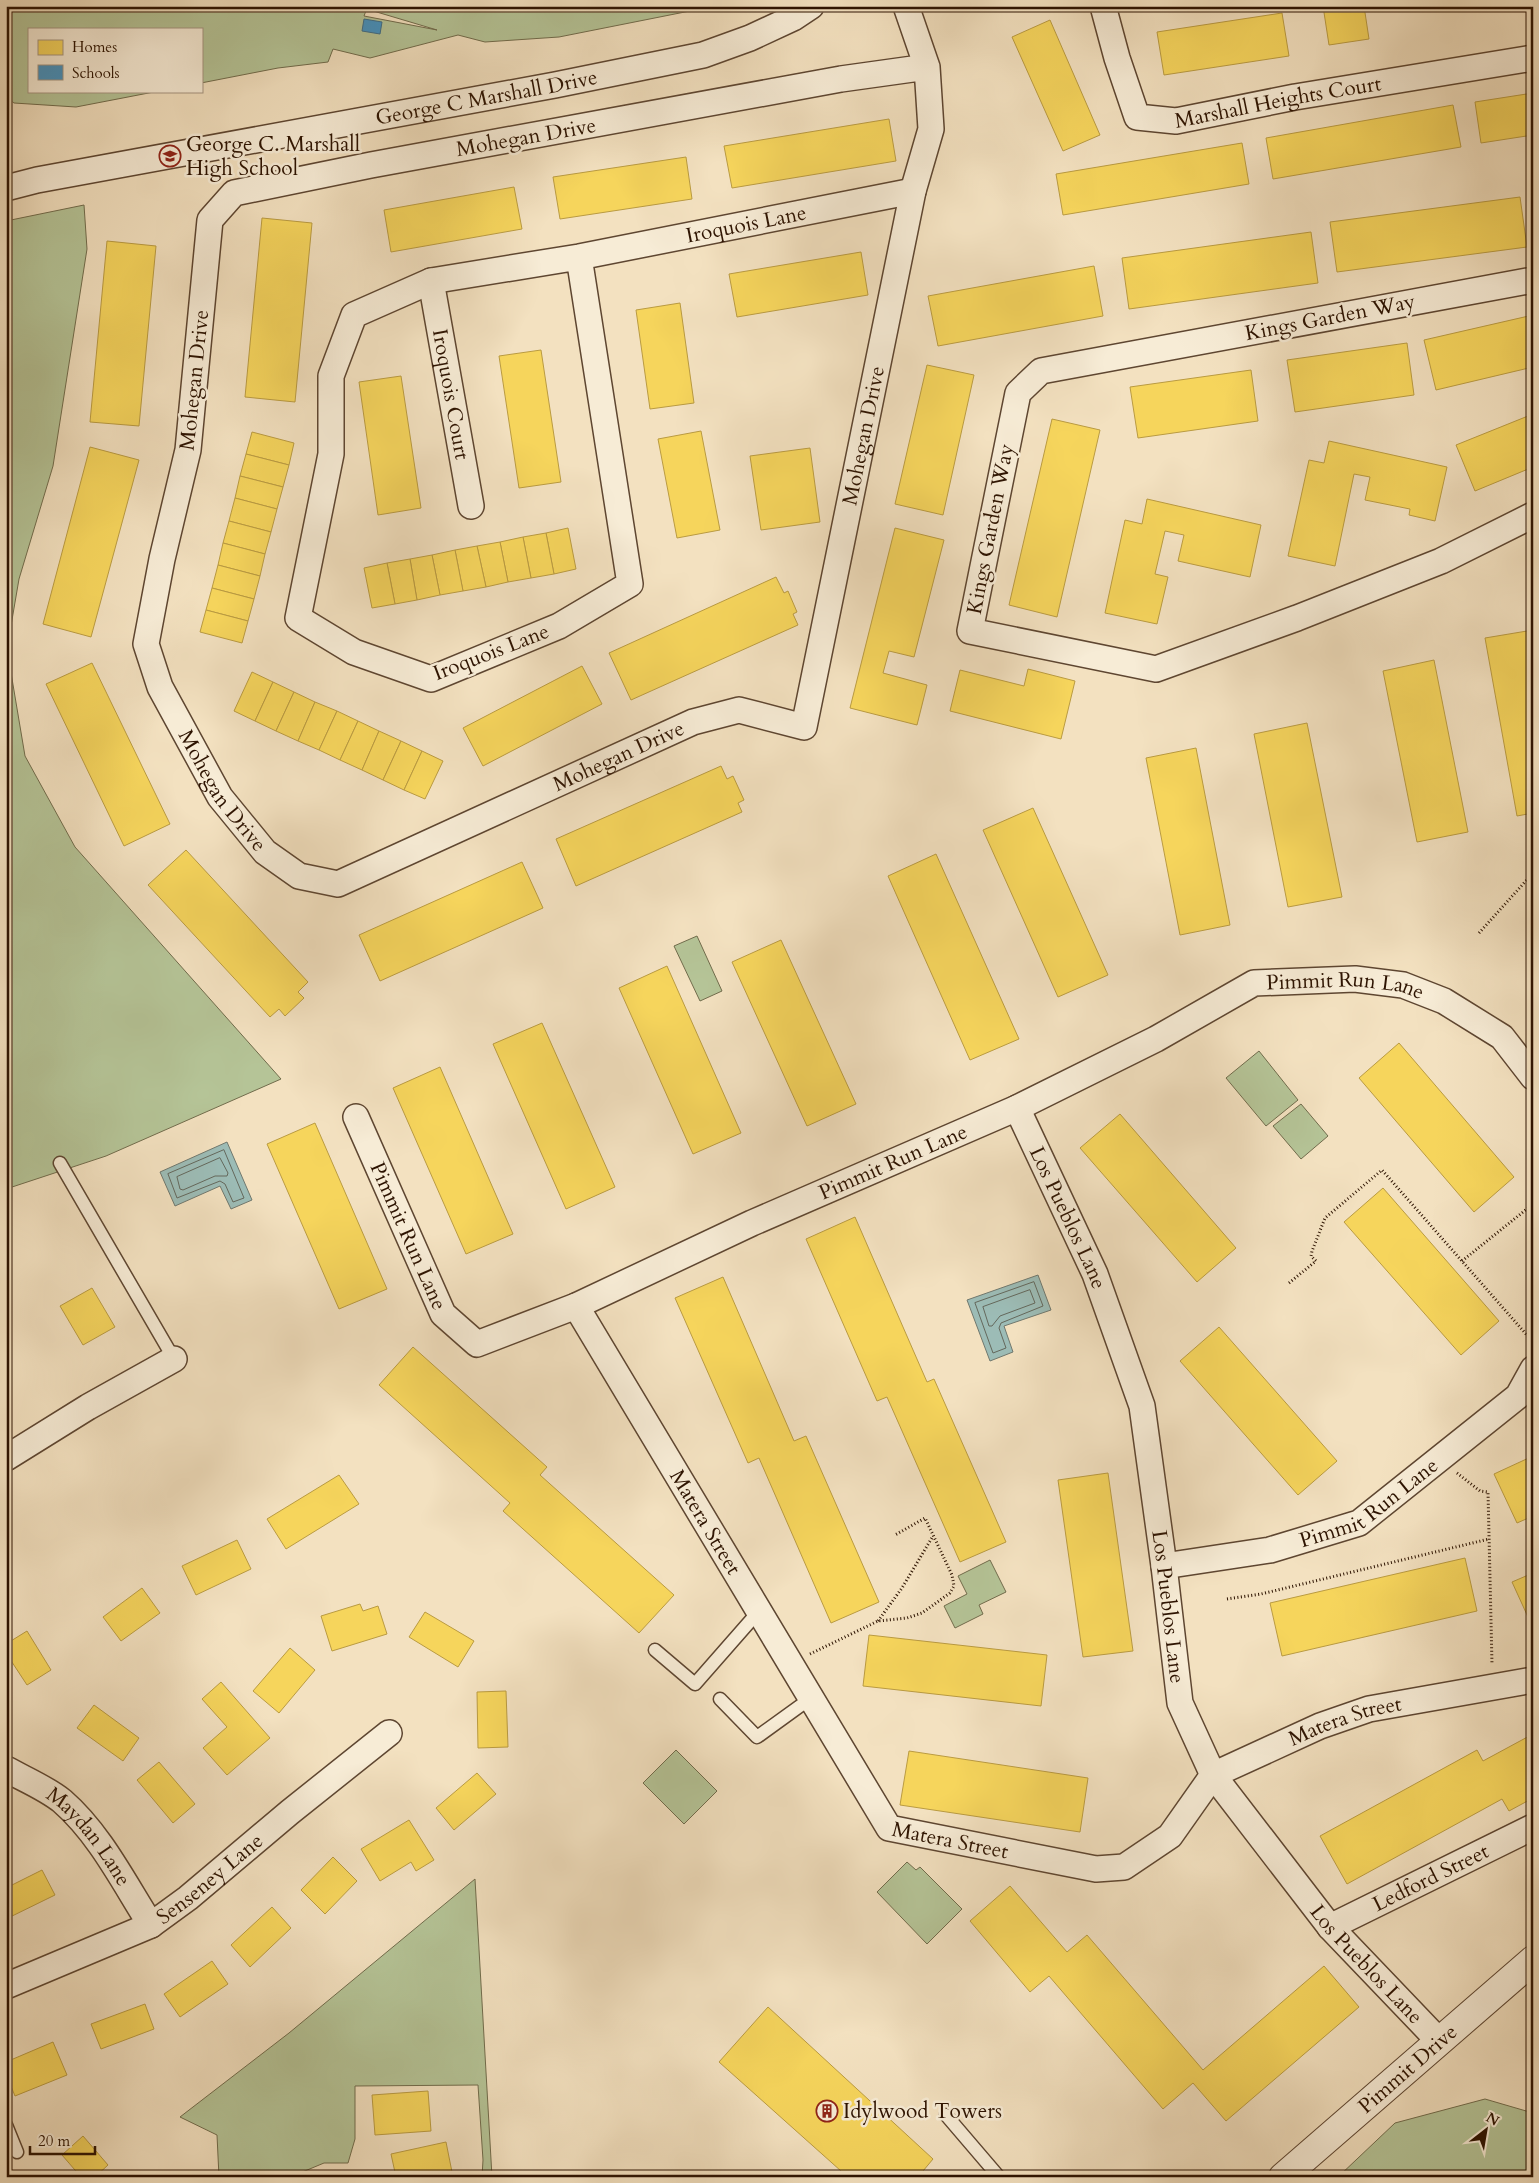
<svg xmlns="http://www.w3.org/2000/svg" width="1539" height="2183" viewBox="0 0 1539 2183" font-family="Cardo,serif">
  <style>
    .green { fill: #b5c497; stroke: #716c4c }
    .water { fill: #9cbcb6; stroke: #70786e }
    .homes { fill: #f6d55c; stroke: #ba9b41 }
    .schools { fill: #4393c3; stroke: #3c6d89 }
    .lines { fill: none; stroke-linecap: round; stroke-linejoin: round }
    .shore { stroke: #64685c; stroke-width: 1 }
    .service-casing { stroke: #5e4631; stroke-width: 15 }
    .minor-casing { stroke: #5e4631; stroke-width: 28 }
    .tertiary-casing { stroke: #5e4631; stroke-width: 30 }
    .path { stroke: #2d1301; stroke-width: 3; stroke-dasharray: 1 2.5; stroke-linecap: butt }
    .service { stroke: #f7ecd6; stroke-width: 12 }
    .minor { stroke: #f7ecd6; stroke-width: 25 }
    .tertiary { stroke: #f7ecd6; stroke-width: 28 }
    .labels { text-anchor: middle; stroke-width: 5; stroke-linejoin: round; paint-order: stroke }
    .street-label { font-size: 21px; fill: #2d1301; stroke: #f7ecd6 }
    .poi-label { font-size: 21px; fill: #2d1301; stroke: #f7ecd6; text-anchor: start }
  </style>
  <rect width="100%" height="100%" fill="#f3e1c0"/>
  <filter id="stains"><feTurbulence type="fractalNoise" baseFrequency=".004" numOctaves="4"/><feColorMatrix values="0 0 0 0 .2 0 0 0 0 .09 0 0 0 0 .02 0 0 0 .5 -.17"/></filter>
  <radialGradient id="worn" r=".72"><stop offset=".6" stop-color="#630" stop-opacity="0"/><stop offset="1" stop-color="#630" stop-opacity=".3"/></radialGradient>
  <g class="green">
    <path d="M 6,6 L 363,6 L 367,8 L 364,16 L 437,30 L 370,10 L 371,6 L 715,6 L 559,37 L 485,42 L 458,35 L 370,58 L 333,49 L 328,62 L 278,68 L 201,83 L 201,29 L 29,29 L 29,91 L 159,91 L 76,107 L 14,103 L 6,97 Z"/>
    <path d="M 84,205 L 87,249 L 53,466 L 19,579 L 7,649 L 25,756 L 75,847 L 281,1079 L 106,1156 L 6,1189 L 6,221 Z"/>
    <path d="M 697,936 L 722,991 L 700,1001 L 674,946 Z"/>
    <path d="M 1259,1051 L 1298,1100 L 1266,1126 L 1226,1078 Z"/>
    <path d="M 1301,1104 L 1328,1136 L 1301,1159 L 1273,1126 Z"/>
    <path d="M 990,1560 L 1006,1592 L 979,1605 L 983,1614 L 955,1628 L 944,1606 L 967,1594 L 958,1576 Z"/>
    <path d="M 676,1750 L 717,1791 L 684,1824 L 643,1783 Z"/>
    <path d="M 907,1862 L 916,1870 L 920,1867 L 962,1909 L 927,1944 L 877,1892 Z"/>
    <path d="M 475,1879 L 492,2177 L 482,2177 L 483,2160 L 478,2085 L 355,2086 L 355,2139 L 348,2163 L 324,2163 L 300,2173 L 298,2177 L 219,2177 L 217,2135 L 180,2117 L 289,2033 Z"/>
    <path d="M 1485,2099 L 1533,2113 L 1533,2177 L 1338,2177 L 1395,2123 Z"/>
  </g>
  <g class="water">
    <path d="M 227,1142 L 252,1200 L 231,1209 L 220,1186 L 175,1206 L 160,1172 Z"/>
    <path d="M 1038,1275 L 1051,1310 L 1004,1326 L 1013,1352 L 990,1361 L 967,1300 Z"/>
  </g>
  <g class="homes">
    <path d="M 1323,6 L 1364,6 L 1369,39 L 1329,45 Z"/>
    <path d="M 1282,13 L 1289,56 L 1164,75 L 1157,32 Z"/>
    <path d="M 1050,20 L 1100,135 L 1063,151 L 1012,37 Z"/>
    <path d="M 1533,93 L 1533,135 L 1481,143 L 1475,102 Z"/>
    <path d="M 1453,105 L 1461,147 L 1273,179 L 1266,138 Z"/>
    <path d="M 889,119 L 896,161 L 732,188 L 724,146 Z"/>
    <path d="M 1242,143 L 1249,184 L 1063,215 L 1056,174 Z"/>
    <path d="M 686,157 L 692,199 L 560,219 L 553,177 Z"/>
    <path d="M 514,187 L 522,229 L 391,252 L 384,210 Z"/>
    <path d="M 1520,197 L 1527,247 L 1337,272 L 1330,222 Z"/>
    <path d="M 262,218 L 312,223 L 295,402 L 245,397 Z"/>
    <path d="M 1311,232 L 1318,283 L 1129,309 L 1122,258 Z"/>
    <path d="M 107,241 L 156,246 L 139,426 L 90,422 Z"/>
    <path d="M 861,252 L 868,295 L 737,317 L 729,274 Z"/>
    <path d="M 1094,266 L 1103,316 L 938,346 L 928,296 Z"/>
    <path d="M 680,303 L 694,403 L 650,409 L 636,310 Z"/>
    <path d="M 1533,315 L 1533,367 L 1436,390 L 1424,340 Z"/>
    <path d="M 1407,343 L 1414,395 L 1295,412 L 1287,360 Z"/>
    <path d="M 541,350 L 561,482 L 519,488 L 499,356 Z"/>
    <path d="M 927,365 L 974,375 L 943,515 L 895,504 Z"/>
    <path d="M 1251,370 L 1258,421 L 1138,438 L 1130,387 Z"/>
    <path d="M 401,376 L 421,508 L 378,515 L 359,382 Z"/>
    <path d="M 1533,414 L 1533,467 L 1475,491 L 1456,445 Z"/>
    <path d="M 1052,419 L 1100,430 L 1057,617 L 1009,605 Z"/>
    <path d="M 701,431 L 720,530 L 677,538 L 658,439 Z"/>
    <path d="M 252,432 L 294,443 L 289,465 L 246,454 Z"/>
    <path d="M 1329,441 L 1447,467 L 1435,521 L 1409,515 L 1410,509 L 1365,500 L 1370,477 L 1354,474 L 1335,566 L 1288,556 L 1309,460 L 1324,463 Z"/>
    <path d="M 90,447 L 139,460 L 91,637 L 43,624 Z"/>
    <path d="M 810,448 L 820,522 L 761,530 L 750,456 Z"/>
    <path d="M 246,454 L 289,465 L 283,487 L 240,476 Z"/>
    <path d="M 240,476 L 283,487 L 277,509 L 235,498 Z"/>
    <path d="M 235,498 L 277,509 L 271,532 L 229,521 Z"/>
    <path d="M 1147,499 L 1261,525 L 1250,577 L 1178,561 L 1184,535 L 1165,531 L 1155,574 L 1168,577 L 1157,624 L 1105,613 L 1125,520 L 1142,524 Z"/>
    <path d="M 229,521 L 271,532 L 265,554 L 223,543 Z"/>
    <path d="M 568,528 L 576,569 L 554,574 L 546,533 Z"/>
    <path d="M 895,528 L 944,540 L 914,657 L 889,651 L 883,673 L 927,685 L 917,725 L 850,708 Z"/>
    <path d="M 546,533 L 554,574 L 531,578 L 523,537 Z"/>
    <path d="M 523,537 L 531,578 L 508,582 L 500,542 Z"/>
    <path d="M 500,542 L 508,582 L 486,587 L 477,546 Z"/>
    <path d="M 223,543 L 265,554 L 260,576 L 218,565 Z"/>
    <path d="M 477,546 L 486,587 L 463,591 L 455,550 Z"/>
    <path d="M 455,550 L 463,591 L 440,595 L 432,555 Z"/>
    <path d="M 432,555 L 440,595 L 417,600 L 410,559 Z"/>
    <path d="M 410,559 L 417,600 L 395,604 L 387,563 Z"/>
    <path d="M 387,563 L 395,604 L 372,608 L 364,568 Z"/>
    <path d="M 218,565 L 260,576 L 254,599 L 212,588 Z"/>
    <path d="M 776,577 L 784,593 L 788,591 L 797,612 L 793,614 L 798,625 L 631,700 L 609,653 Z"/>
    <path d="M 212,588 L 254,599 L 248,621 L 206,610 Z"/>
    <path d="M 206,610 L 248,621 L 242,643 L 200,632 Z"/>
    <path d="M 1533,630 L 1533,813 L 1517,816 L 1485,638 Z"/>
    <path d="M 1434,660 L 1468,832 L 1417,842 L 1383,671 Z"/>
    <path d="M 92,663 L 170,824 L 124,846 L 46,684 Z"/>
    <path d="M 582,666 L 602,704 L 483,766 L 463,728 Z"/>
    <path d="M 1028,669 L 1075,681 L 1061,739 L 950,711 L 960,670 L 1024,686 Z"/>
    <path d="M 252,672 L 273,682 L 255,721 L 234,711 Z"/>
    <path d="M 273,682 L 294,692 L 276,731 L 255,721 Z"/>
    <path d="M 294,692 L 315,702 L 298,741 L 276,731 Z"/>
    <path d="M 315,702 L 337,711 L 319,750 L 298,741 Z"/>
    <path d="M 337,711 L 358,721 L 340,760 L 319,750 Z"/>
    <path d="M 358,721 L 379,731 L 362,770 L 340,760 Z"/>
    <path d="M 1307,723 L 1342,897 L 1288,907 L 1254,734 Z"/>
    <path d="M 379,731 L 401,741 L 383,780 L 362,770 Z"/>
    <path d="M 401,741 L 422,751 L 404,790 L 383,780 Z"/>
    <path d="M 1196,748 L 1230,925 L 1180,935 L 1146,758 Z"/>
    <path d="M 422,751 L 443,761 L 425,799 L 404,790 Z"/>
    <path d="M 721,766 L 727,779 L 733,776 L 744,800 L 738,803 L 742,812 L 576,886 L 556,839 Z"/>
    <path d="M 1033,808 L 1108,975 L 1058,997 L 983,830 Z"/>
    <path d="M 186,850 L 308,982 L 298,992 L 304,998 L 285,1016 L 279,1009 L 270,1017 L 148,885 Z"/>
    <path d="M 936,854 L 1019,1039 L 970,1060 L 888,876 Z"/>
    <path d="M 522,862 L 543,908 L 380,981 L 359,935 Z"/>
    <path d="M 781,940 L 856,1104 L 807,1126 L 732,962 Z"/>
    <path d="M 667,966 L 741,1133 L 693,1154 L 619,988 Z"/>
    <path d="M 542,1023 L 615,1187 L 566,1209 L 493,1044 Z"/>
    <path d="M 1399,1043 L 1514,1177 L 1474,1212 L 1359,1078 Z"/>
    <path d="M 440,1067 L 513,1234 L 466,1254 L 393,1088 Z"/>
    <path d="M 1120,1114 L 1236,1248 L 1197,1282 L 1080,1148 Z"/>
    <path d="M 315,1123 L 387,1289 L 339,1309 L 267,1144 Z"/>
    <path d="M 1383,1188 L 1499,1321 L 1461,1355 L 1344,1222 Z"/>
    <path d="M 855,1217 L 927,1382 L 934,1379 L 1006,1542 L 960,1562 L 887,1397 L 877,1401 L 806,1239 Z"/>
    <path d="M 723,1277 L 794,1441 L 806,1436 L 879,1602 L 831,1623 L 759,1458 L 748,1463 L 675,1298 Z"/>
    <path d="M 92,1288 L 115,1327 L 83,1345 L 60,1306 Z"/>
    <path d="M 1219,1327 L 1337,1461 L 1298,1495 L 1180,1361 Z"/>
    <path d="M 413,1347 L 547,1467 L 540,1475 L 674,1595 L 639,1633 L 503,1511 L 510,1503 L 379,1385 Z"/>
    <path d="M 1533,1456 L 1533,1516 L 1517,1523 L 1494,1474 Z"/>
    <path d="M 1108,1473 L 1133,1651 L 1083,1657 L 1058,1480 Z"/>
    <path d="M 339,1475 L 359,1504 L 286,1549 L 267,1519 Z"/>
    <path d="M 237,1540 L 251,1569 L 196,1595 L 182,1566 Z"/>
    <path d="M 1465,1558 L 1477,1611 L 1282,1656 L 1270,1603 Z"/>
    <path d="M 1533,1573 L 1533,1628 L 1512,1582 Z"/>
    <path d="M 142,1588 L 160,1613 L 121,1641 L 103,1617 Z"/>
    <path d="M 360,1604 L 363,1611 L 378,1606 L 387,1634 L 332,1651 L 321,1616 Z"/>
    <path d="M 425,1612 L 474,1641 L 458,1667 L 409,1637 Z"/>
    <path d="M 27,1631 L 51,1670 L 27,1685 L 6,1653 L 6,1644 Z"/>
    <path d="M 869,1635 L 1047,1655 L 1041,1706 L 863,1686 Z"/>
    <path d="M 290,1648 L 315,1670 L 279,1713 L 253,1691 Z"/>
    <path d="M 221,1682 L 270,1738 L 227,1775 L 203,1748 L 227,1727 L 202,1699 Z"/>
    <path d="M 506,1691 L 508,1747 L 478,1748 L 477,1692 Z"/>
    <path d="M 94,1705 L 139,1738 L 123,1761 L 77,1728 Z"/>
    <path d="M 1533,1734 L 1533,1798 L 1509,1811 L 1502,1799 L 1347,1884 L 1320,1836 L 1477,1750 L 1483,1761 Z"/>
    <path d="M 909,1751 L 1088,1778 L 1080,1832 L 900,1805 Z"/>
    <path d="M 159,1762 L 195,1804 L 173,1823 L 137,1780 Z"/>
    <path d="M 477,1773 L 496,1794 L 454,1830 L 436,1808 Z"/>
    <path d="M 409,1820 L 434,1860 L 416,1871 L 411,1862 L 380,1881 L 361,1849 Z"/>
    <path d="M 333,1857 L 357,1881 L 325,1914 L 301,1890 Z"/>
    <path d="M 42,1870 L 55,1895 L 6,1919 L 6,1888 Z"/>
    <path d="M 1010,1886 L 1067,1952 L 1087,1935 L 1203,2070 L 1324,1966 L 1359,2007 L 1226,2121 L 1193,2083 L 1163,2109 L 1049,1976 L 1030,1992 L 970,1921 Z"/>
    <path d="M 272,1907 L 291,1928 L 250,1967 L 231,1945 Z"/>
    <path d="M 212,1961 L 228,1984 L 180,2017 L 164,1994 Z"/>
    <path d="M 145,2004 L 154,2029 L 101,2049 L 91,2024 Z"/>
    <path d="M 768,2007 L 933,2159 L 918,2177 L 835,2177 L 841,2171 L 719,2062 Z"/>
    <path d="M 53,2042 L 67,2075 L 15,2096 L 6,2074 L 6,2062 Z"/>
    <path d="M 428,2091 L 431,2131 L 375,2135 L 372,2095 Z"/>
    <path d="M 83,2136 L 108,2165 L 95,2177 L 81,2177 L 62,2155 Z"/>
    <path d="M 446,2142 L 453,2177 L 396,2177 L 391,2154 Z"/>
  </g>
  <path class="schools" d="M 364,19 L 382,22 L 380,34 L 362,31 Z"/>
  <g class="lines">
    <g class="shore">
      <path d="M 224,1150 L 244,1198 L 233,1202 L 225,1184 L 220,1181 L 177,1198 L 168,1174 Z"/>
      <path d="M 220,1158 L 228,1173 L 227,1176 L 215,1176 L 183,1190 L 180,1189 L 177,1177 Z"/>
      <path d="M 1034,1282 L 1043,1306 L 1001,1323 L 999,1328 L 1006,1348 L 993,1353 L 975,1303 Z"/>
      <path d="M 1030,1290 L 1035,1303 L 1000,1316 L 992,1326 L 989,1326 L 983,1307 Z"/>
    </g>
    <g class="service-casing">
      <g id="service">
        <path d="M 60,1163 L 174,1359"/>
        <path d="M 655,1650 L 695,1684 L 759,1611"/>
        <path d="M 720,1699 L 757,1737 L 811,1698"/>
        <path d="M 946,2115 L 999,2177"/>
        <path d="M 6,2125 L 17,2152"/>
      </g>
    </g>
    <g class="minor-casing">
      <g id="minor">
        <path id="s1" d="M 906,6 L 927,67 L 841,79 L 371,165 L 234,193 L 210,220 L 188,450 L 162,559 L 146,644 L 160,687 L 220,797 L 265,852 L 299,876 L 338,884 L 693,722 L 739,710 L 804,727 L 913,191 L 931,129 L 927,67"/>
        <path id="s2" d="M 1103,6 L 1117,58 L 1137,117 L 1176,121 L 1295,97 L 1533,58"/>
        <path id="s3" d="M 6,188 L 37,180 L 555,85 L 703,55 L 750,38 L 793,18 L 811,6"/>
        <path id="s4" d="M 579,257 L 630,584 L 559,626 L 431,679 L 354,652 L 298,618 L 331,454 L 331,376 L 354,315 L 431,281 L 579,257 L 913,191"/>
        <path d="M 1533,280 L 1041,371 L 1018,393 L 970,631 L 1156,669 L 1297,618 L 1441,561 L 1533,515"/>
        <path id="s5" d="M 431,281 L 471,506"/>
        <path id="s6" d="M 1017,1108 L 1095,1274 L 1142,1406 L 1164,1566 L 1180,1703 L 1213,1775 L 1320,1914 L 1330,1927 L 1439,2041"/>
        <path id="s7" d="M 356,1117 L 443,1314 L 477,1344 L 576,1306 L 752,1223 L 1017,1108 L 1156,1039 L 1254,983 L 1355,979 L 1403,985 L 1444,1001 L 1502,1037 L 1533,1077"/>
        <path id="s8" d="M 576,1306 L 889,1828 L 1096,1869 L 1124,1867 L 1170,1836 L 1213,1775 L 1320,1726 L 1369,1709 L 1533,1680"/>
        <path d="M 6,1458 L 88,1407 L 174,1359"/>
        <path id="s9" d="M 1164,1566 L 1270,1550 L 1359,1523 L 1518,1396 L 1533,1369"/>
        <path id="s10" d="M 6,1769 C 24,1779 46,1788 62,1801 C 100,1834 124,1883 151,1925"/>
        <path id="s11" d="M 1330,1927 L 1533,1827"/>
        <path id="s12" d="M 6,1986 L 151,1925 L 188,1898 L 290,1812 L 389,1733"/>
      </g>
    </g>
    <g class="tertiary-casing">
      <g id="tertiary">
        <path id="s13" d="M 1283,2177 L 1533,1960"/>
      </g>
    </g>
    <g class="path">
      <path d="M 1479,933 L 1533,873"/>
      <path d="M 1462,1261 L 1533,1204"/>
      <path d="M 1289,1283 L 1316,1261 L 1311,1256 L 1312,1251 L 1325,1218 L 1382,1170 L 1533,1342"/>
      <path d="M 1457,1473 L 1480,1491 L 1488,1492 L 1492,1664"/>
      <path d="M 1227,1599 L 1261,1594 L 1489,1539"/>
      <path d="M 878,1621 L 902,1588 L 933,1536"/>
      <path d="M 810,1654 L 878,1621 L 907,1618 L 922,1613 L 950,1593 L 954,1586 L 952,1575 L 925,1518 L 895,1535"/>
    </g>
    <use href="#service" class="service"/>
    <use href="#minor" class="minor"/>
    <use href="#tertiary" class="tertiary"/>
  </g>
  <defs>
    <g id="school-ring" transform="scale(1.125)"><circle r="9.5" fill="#f7ecd6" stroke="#8f2418" stroke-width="1.5"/><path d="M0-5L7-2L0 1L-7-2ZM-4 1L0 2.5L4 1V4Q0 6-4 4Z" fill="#8f2418"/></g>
    <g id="building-ring" transform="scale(1.125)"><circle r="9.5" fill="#f7ecd6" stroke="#8f2418" stroke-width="1.5"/><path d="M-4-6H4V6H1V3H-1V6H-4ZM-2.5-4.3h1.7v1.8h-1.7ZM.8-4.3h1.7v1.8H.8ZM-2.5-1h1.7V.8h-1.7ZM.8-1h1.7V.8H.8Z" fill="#8f2418"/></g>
  </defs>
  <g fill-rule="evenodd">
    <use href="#school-ring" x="170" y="156"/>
    <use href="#building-ring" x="827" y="2111"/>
  </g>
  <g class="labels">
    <g class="street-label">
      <text dy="7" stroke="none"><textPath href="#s3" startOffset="489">George C Marshall Drive</textPath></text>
      <text dy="7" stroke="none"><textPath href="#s2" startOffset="259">Marshall Heights Court</textPath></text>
      <text transform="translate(526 137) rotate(-10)" y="7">Mohegan Drive</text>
      <text dy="7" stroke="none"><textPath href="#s4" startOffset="1414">Iroquois Lane</textPath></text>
      <text transform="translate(1330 317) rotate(-11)" y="7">Kings Garden Way</text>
      <text transform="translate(194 380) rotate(-84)" y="7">Mohegan Drive</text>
      <text dy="7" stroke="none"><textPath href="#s5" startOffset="115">Iroquois Court</textPath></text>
      <text dy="7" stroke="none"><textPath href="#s1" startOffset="2360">Mohegan Drive</textPath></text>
      <text transform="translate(990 529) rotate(-79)" y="7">Kings Garden Way</text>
      <text transform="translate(491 652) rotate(-21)" y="7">Iroquois Lane</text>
      <text dy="7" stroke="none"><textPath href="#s1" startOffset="1866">Mohegan Drive</textPath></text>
      <text dy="7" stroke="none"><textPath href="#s1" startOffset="1401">Mohegan Drive</textPath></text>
      <text dy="7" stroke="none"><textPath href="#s7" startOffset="1210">Pimmit Run Lane</textPath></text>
      <text dy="7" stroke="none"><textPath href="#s7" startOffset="715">Pimmit Run Lane</textPath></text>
      <text dy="7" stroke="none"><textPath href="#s6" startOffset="121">Los Pueblos Lane</textPath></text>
      <text dy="7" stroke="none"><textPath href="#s7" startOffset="130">Pimmit Run Lane</textPath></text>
      <text dy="7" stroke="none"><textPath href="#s9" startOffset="218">Pimmit Run Lane</textPath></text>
      <text dy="7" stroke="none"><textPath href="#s8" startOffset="252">Matera Street</textPath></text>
      <text dy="7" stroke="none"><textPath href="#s6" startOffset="526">Los Pueblos Lane</textPath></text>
      <text dy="7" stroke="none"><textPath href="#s8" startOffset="1121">Matera Street</textPath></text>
      <text dy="7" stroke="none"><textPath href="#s8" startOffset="671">Matera Street</textPath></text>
      <text dy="7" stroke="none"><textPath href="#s10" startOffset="109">Maydan Lane</textPath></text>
      <text dy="7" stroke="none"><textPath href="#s11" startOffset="112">Ledford Street</textPath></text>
      <text dy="7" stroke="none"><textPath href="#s12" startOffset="232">Senseney Lane</textPath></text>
      <text dy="7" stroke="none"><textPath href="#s6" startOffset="946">Los Pueblos Lane</textPath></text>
      <text dy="7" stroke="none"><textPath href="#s13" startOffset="165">Pimmit Drive</textPath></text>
    </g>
    <g class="poi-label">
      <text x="186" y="151">George C. Marshall<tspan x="186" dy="24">High School</tspan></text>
      <text x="843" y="2118">Idylwood Towers</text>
    </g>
  </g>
  <rect width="1539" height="2183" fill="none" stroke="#f3e1c0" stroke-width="25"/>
  <rect x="8" y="8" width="1524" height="2168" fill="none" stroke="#2d1301" stroke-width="2.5"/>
  <rect x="12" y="12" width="1514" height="2158" fill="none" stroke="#2d1301"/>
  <rect x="28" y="28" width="175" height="65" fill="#f7ecd6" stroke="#a69581"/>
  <rect x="38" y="40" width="25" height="15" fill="#f6d55c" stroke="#a69581"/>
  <text x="72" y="52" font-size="15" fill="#2d1301">Homes</text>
  <rect x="38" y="65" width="25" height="15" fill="#4393c3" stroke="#a69581"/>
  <text x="72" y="78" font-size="15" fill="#2d1301">Schools</text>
  <g transform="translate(1486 2130) rotate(31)" stroke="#f7ecd6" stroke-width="4" paint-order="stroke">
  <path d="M0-4L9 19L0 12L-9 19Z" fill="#2d1301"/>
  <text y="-8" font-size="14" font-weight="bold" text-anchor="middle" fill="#2d1301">N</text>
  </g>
  <path d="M30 2146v8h65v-8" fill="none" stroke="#2d1301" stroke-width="2.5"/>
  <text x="38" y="2146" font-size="15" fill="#2d1301" stroke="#f7ecd6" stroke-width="4" paint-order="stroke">20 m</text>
  <rect width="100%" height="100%" filter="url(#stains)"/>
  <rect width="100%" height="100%" fill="url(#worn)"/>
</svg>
